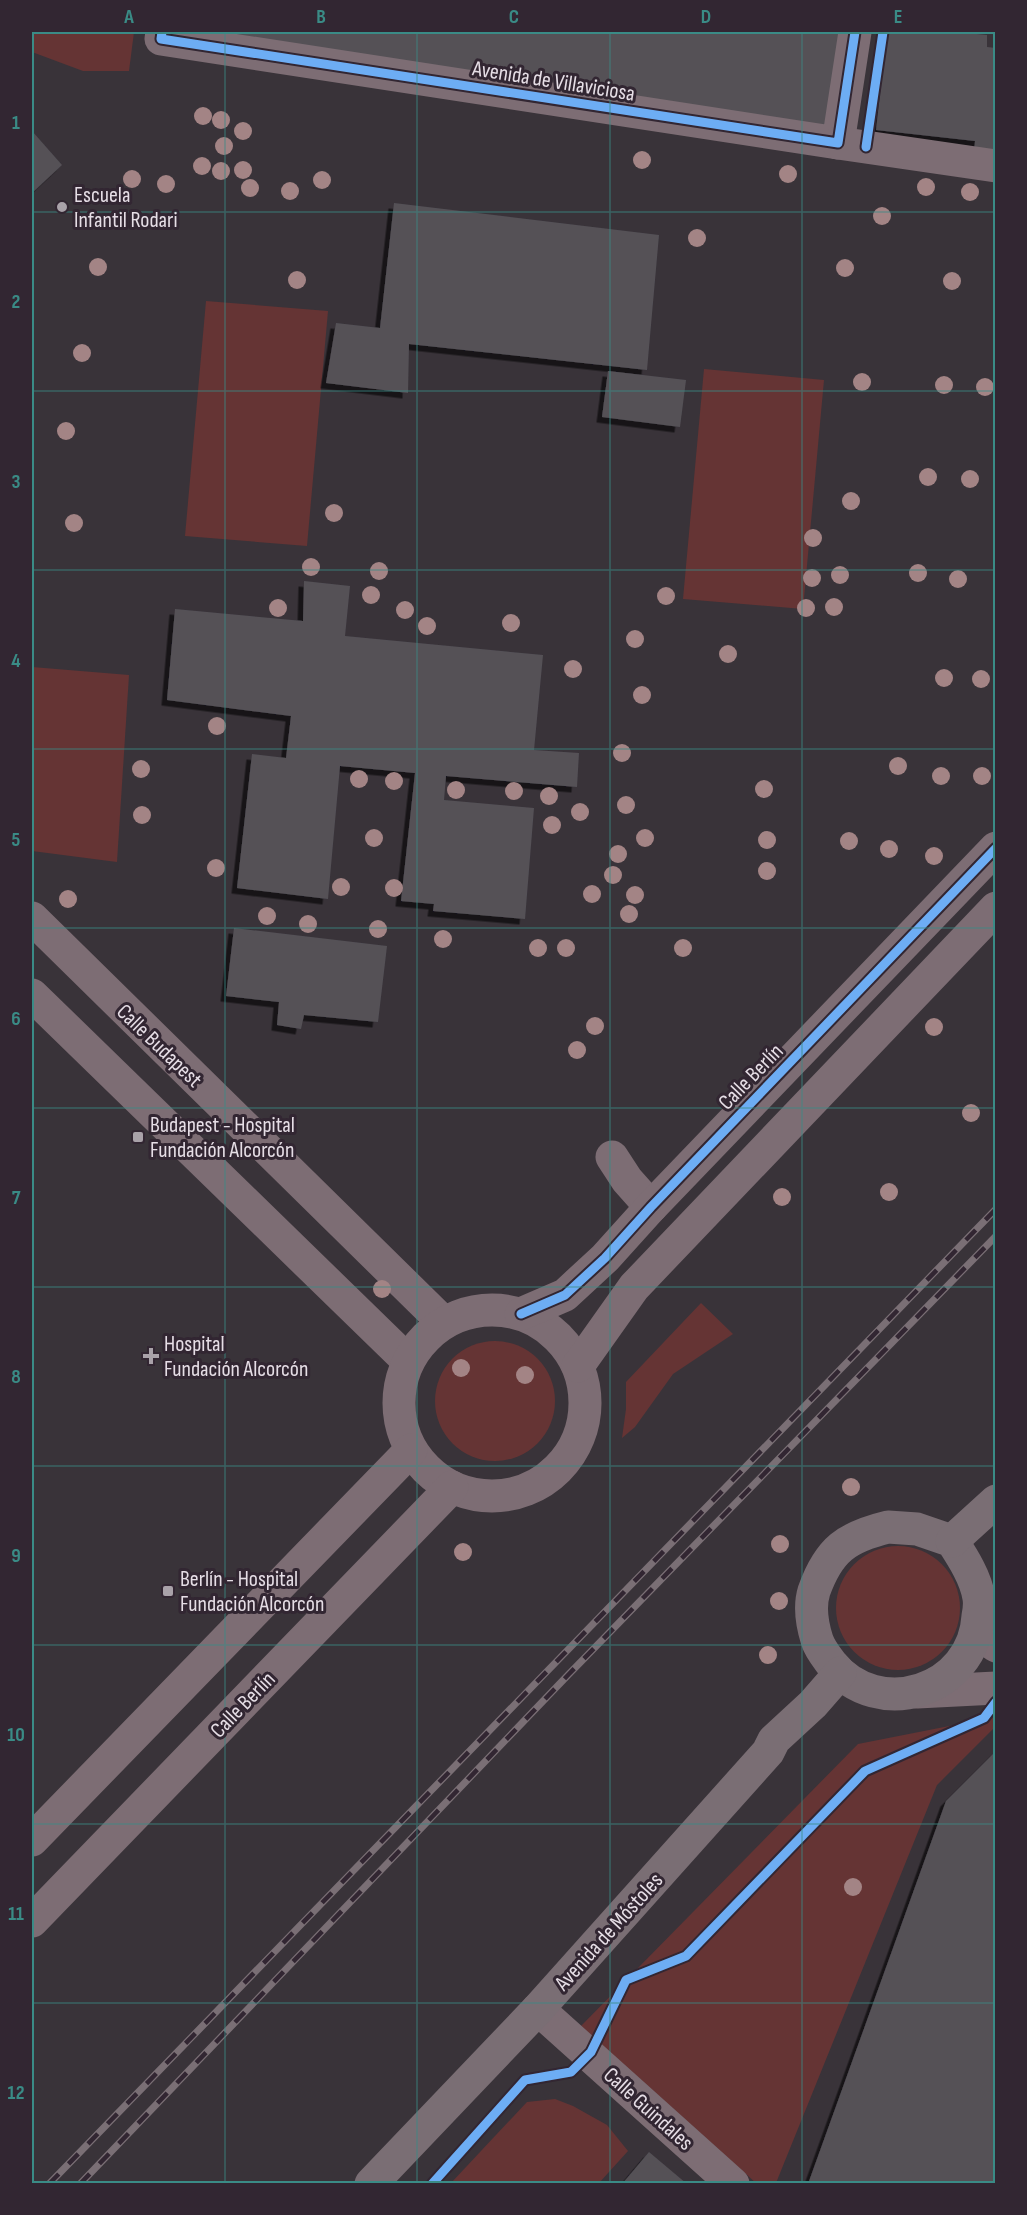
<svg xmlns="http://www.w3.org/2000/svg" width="1027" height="2215" viewBox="0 0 1027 2215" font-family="'Sofia Sans Condensed',sans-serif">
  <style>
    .green { fill: #653434 }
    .building { fill: #545157; filter: url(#shadow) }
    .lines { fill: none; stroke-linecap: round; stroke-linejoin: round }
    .minor { stroke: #7d6d74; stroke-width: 33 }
    .major { stroke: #7a6e74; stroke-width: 33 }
    .rail-casing { stroke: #7a6f75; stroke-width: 7 }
    .rail { stroke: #322632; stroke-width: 4.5; stroke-dasharray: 14; stroke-linecap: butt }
    .cycleway-casing { stroke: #322632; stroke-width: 13 }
    .cycleway { stroke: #6dadf4; stroke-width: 9 }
    .tree { fill: #a38485 }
    .grid { fill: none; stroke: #3a8b86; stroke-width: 1.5; stroke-opacity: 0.55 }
    .poi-dot { fill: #a9a2a9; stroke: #322632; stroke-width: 2 }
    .labels { text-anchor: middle; stroke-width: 6; stroke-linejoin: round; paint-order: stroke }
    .street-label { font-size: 22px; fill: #e6dee6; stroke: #322632 }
    .poi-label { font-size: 22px; fill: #e6dee6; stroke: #322632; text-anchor: start }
    .neatline { fill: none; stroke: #3a8b86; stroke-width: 2 }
    .grid-label { font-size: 20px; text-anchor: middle; font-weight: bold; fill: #3a8b86 }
  </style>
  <defs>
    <filter id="shadow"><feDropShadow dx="-5.5" dy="5.5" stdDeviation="0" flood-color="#0009"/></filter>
  </defs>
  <rect width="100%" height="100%" fill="#393339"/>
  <g class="green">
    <path d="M 32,32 L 134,32 L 129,71 L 83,71 L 32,52 Z"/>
    <path d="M 206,301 L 328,311 L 307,546 L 185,536 Z"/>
    <path d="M 704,369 L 824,380 L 803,609 L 683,599 Z"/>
    <path d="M 32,667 L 129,675 L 117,862 L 32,851 Z"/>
    <path d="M 701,1303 L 733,1334 L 673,1374 L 635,1427 L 622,1438 L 626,1409 L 626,1382 Z"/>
    <circle cx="495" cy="1401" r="60"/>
    <circle cx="898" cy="1608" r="62"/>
    <path d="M 995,1717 L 995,1727 L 937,1785 L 776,2183 L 756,2183 L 581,2026 L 858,1744 Z"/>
    <path d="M 555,2099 L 573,2106 L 607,2125 L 628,2151 L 599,2183 L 451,2183 L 527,2102 Z"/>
  </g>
  <g class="building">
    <path d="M 162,32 L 867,32 L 841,150 Z"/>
    <path d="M 887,32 L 956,32 L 987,35 L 987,47 L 996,48 L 996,154 L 974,152 L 975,141 L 876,130 Z"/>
    <path d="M 32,131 L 62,165 L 32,193 Z"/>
    <path d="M 394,203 L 659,235 L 647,370 L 409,344 L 408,393 L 326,383 L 336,323 L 380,328 Z"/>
    <path d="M 608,371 L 686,380 L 680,427 L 602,417 Z"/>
    <path d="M 304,581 L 350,586 L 345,636 L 543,655 L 534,750 L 579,753 L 577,787 L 446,776 L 444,800 L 534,808 L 525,919 L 433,911 L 434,904 L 401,901 L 415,773 L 340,766 L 328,899 L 237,888 L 252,754 L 286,758 L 291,716 L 167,700 L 175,609 L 303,621 Z"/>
    <path d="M 234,928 L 387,946 L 378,1022 L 304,1015 L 301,1029 L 277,1025 L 279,1002 L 226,996 Z"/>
    <path d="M 996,1751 L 996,2184 L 808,2184 L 946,1801 Z"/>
    <path d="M 649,2152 L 687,2184 L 622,2184 Z"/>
  </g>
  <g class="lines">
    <g class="minor">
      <path d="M 162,32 L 161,39 L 838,143 L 855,32"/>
      <path d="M 838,143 L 996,166"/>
      <path d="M 32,918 L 443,1322"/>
      <path d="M 32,995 L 408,1361"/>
      <path d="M 612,1157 L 627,1180 L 651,1207"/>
      <circle cx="492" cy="1403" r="93"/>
      <path d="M 521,1314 L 565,1295 L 605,1258 L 651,1207 L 996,848"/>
      <path d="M 578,1366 L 634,1287 L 996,908"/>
      <path d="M 977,1633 L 996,1646"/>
      <path d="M 917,1692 L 996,1688"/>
      <path d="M 32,1840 L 411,1450"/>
      <path d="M 32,1921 L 452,1487"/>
      <path d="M 538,2009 L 733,2184"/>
    </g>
    <g class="major">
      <path d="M 888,1527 L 917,1529 L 952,1541 C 963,1558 976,1578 979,1598 C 980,1604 979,1611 978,1616 C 974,1691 878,1722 831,1663 C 825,1655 820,1649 817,1640 C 812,1624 809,1607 814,1591 C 829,1549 847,1537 888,1527 Z"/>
      <path d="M 952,1541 L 996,1501"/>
      <path d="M 371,2184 L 538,2009 L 768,1752 L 774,1740 L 813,1704 L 840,1673"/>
    </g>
    <g class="rail-casing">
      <g id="rail">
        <path d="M 49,2184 L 996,1209"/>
        <path d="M 80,2184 L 569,1674 L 996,1236"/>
      </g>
    </g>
    <use href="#rail" class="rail"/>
    <g class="cycleway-casing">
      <g id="cycleway">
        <path d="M 162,32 L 161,39 L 838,143 L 855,32"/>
        <path d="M 866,147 L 883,32"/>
        <path d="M 521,1314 L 565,1295 L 605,1258 L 651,1207 L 996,848"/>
        <path d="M 432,2184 L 525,2080 L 571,2072 L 591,2052 L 626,1980 L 686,1956 L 865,1771 L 984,1718 L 996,1702"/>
      </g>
    </g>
    <use href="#cycleway" class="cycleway"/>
  </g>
  <g class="tree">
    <circle cx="203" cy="116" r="9"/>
    <circle cx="221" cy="120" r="9"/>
    <circle cx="243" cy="131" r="9"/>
    <circle cx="224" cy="146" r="9"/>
    <circle cx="642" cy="160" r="9"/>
    <circle cx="202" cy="166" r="9"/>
    <circle cx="243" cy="170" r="9"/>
    <circle cx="221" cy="171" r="9"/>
    <circle cx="788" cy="174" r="9"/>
    <circle cx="132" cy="179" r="9"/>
    <circle cx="322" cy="180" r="9"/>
    <circle cx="166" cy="184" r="9"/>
    <circle cx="926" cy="187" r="9"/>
    <circle cx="250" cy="188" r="9"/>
    <circle cx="290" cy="191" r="9"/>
    <circle cx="970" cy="192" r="9"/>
    <circle cx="882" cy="216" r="9"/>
    <circle cx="697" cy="238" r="9"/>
    <circle cx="98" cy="267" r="9"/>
    <circle cx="845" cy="268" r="9"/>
    <circle cx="297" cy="280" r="9"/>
    <circle cx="952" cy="281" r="9"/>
    <circle cx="82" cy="353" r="9"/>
    <circle cx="862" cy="382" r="9"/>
    <circle cx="944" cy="385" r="9"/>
    <circle cx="985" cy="387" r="9"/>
    <circle cx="66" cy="431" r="9"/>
    <circle cx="928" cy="477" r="9"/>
    <circle cx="970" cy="479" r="9"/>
    <circle cx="851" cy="501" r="9"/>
    <circle cx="334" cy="513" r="9"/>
    <circle cx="74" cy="523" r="9"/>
    <circle cx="813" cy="538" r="9"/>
    <circle cx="311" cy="567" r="9"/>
    <circle cx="379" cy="571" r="9"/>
    <circle cx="918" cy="573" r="9"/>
    <circle cx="840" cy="575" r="9"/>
    <circle cx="812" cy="578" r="9"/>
    <circle cx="958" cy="579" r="9"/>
    <circle cx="371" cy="595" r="9"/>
    <circle cx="666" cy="596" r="9"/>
    <circle cx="834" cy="607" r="9"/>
    <circle cx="278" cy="608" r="9"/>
    <circle cx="806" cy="608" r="9"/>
    <circle cx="405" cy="610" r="9"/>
    <circle cx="511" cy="623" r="9"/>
    <circle cx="427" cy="626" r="9"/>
    <circle cx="635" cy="639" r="9"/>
    <circle cx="728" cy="654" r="9"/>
    <circle cx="573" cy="669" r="9"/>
    <circle cx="944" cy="678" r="9"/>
    <circle cx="981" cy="679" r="9"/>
    <circle cx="642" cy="695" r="9"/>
    <circle cx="217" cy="726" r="9"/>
    <circle cx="622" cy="753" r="9"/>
    <circle cx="898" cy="766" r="9"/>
    <circle cx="141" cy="769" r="9"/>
    <circle cx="941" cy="776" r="9"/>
    <circle cx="982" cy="776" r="9"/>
    <circle cx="359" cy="779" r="9"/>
    <circle cx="394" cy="781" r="9"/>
    <circle cx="764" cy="789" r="9"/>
    <circle cx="456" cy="790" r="9"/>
    <circle cx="514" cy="791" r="9"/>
    <circle cx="549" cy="796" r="9"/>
    <circle cx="626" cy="805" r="9"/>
    <circle cx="580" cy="812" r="9"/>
    <circle cx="142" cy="815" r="9"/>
    <circle cx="552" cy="825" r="9"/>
    <circle cx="374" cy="838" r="9"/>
    <circle cx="645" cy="838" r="9"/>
    <circle cx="767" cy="840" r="9"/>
    <circle cx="849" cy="841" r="9"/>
    <circle cx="889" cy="849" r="9"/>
    <circle cx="618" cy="854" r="9"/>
    <circle cx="934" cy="856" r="9"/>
    <circle cx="216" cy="868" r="9"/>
    <circle cx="767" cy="871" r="9"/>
    <circle cx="613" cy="875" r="9"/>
    <circle cx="341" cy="887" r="9"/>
    <circle cx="394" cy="888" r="9"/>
    <circle cx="592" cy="894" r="9"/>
    <circle cx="635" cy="895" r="9"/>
    <circle cx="68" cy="899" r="9"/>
    <circle cx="629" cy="914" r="9"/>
    <circle cx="267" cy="916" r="9"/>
    <circle cx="308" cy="924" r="9"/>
    <circle cx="378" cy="929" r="9"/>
    <circle cx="443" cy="939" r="9"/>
    <circle cx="538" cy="948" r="9"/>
    <circle cx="566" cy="948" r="9"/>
    <circle cx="683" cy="948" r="9"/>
    <circle cx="595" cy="1026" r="9"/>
    <circle cx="934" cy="1027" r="9"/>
    <circle cx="577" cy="1050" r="9"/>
    <circle cx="971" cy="1113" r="9"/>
    <circle cx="889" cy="1192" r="9"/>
    <circle cx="782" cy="1197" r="9"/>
    <circle cx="382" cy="1289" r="9"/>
    <circle cx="461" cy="1368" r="9"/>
    <circle cx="525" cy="1375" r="9"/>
    <circle cx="851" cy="1487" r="9"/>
    <circle cx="780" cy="1544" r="9"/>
    <circle cx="463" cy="1552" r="9"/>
    <circle cx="779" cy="1601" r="9"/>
    <circle cx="768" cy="1655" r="9"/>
    <circle cx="853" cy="1887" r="9"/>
  </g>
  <path class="grid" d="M 225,32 L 225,2184M 417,32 L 417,2184M 610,32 L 610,2184M 802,32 L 802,2184M 32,212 L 996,212M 32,391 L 996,391M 32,570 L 996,570M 32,749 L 996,749M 32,928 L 996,928M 32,1108 L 996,1108M 32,1287 L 996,1287M 32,1466 L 996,1466M 32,1645 L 996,1645M 32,1824 L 996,1824M 32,2003 L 996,2003"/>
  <g class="poi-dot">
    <circle cx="62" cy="207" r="6"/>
    <rect x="132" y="1131" width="12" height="12" rx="3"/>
    <path d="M148 1347h6v6h6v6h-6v6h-6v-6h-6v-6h6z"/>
    <rect x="162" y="1585" width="12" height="12" rx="3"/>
  </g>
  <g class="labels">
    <g class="street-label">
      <text transform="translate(554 80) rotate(9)" y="8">Avenida de Villaviciosa</text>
      <text transform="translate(160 1045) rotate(44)" y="8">Calle Budapest</text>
      <text transform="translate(750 1076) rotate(-46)" y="8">Calle Berlín</text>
      <text transform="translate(242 1704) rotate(-46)" y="8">Calle Berlín</text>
      <text transform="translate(608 1931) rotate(-48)" y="8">Avenida de Móstoles</text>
      <text transform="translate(649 2108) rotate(42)" y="8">Calle Guindales</text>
    </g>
    <g class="poi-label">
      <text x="74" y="202">Escuela<tspan x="74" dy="25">Infantil Rodari</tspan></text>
      <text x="150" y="1132">Budapest - Hospital<tspan x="150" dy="25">Fundación Alcorcón</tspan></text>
      <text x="164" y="1351">Hospital<tspan x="164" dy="25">Fundación Alcorcón</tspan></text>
      <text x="180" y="1586">Berlín - Hospital<tspan x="180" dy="25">Fundación Alcorcón</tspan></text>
    </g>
  </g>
  <rect width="1027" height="2215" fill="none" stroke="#322632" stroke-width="66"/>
  <rect x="33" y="33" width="961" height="2149" class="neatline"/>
  <g class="grid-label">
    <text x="129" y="23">A</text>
    <text x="321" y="23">B</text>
    <text x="514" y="23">C</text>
    <text x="706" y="23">D</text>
    <text x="898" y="23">E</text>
    <text x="16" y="129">1</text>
    <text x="16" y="308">2</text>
    <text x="16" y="488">3</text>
    <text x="16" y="667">4</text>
    <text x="16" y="846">5</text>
    <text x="16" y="1025">6</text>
    <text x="16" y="1204">7</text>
    <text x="16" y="1383">8</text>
    <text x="16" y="1562">9</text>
    <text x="16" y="1741">10</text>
    <text x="16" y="1920">11</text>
    <text x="16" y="2099">12</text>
  </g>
</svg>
